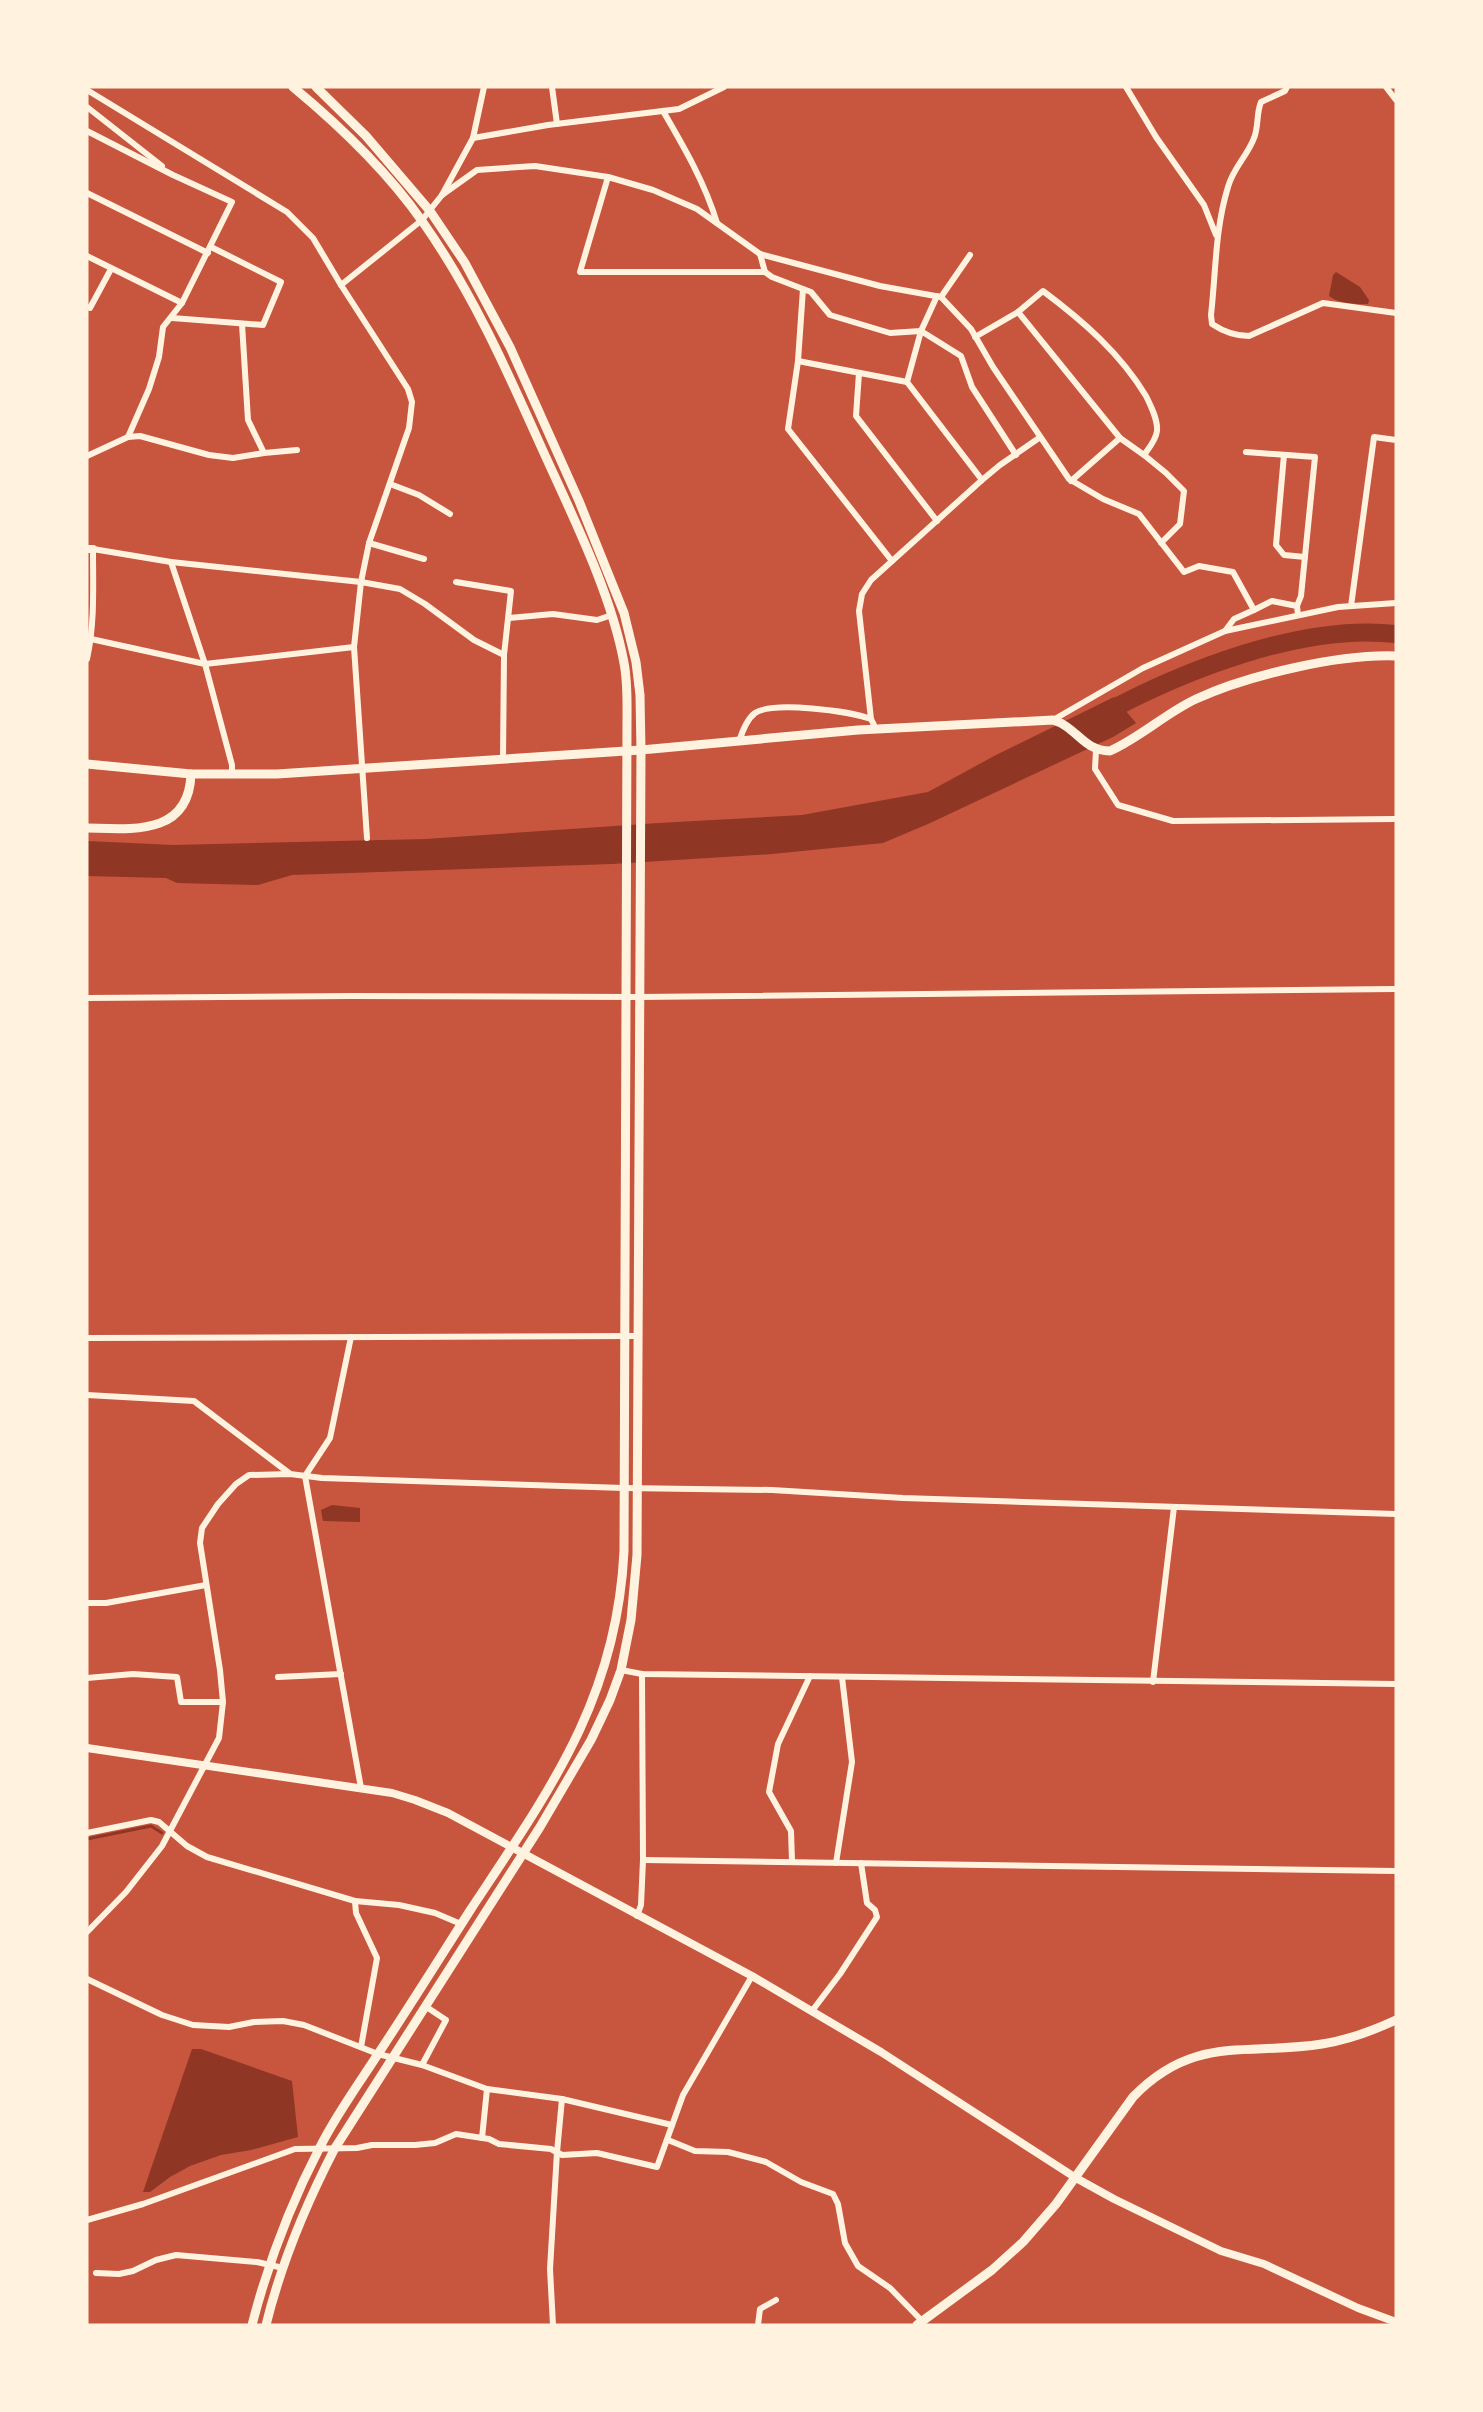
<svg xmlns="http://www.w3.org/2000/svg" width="1483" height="2412" viewBox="0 0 1483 2412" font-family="Figtree,sans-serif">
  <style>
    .water { fill: #8f3625 }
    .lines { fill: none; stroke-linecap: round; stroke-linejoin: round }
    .stream { stroke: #8f3625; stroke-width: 3 }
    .river { stroke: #8f3625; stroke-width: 18 }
    .minor { stroke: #fff3e0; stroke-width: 6 }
    .tertiary { stroke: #fff3e0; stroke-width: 8 }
    .secondary { stroke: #fff3e0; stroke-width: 9 }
    .primary { stroke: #fff3e0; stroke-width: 9 }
  </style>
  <rect width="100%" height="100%" fill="#c8553d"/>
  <g class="water">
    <path d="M 1336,272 L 1360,287 L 1369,300 L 1368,304 C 1354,304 1340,304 1329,296 L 1333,275 Z"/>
    <path d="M 1114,697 L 1136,723 L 1113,737 L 928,824 L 883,843 L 772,854 L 612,864 L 292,875 L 258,885 L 177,883 L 166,878 L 87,876 L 87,841 L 173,845 L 426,839 L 659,823 L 802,815 L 928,792 L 996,755 Z"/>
    <path d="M 332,1505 L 360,1508 L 360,1522 L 323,1521 L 321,1510 Z"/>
    <path d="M 192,2049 L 201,2049 L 292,2081 L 298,2137 L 251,2150 L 221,2155 L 190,2166 L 170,2177 L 150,2192 L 143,2192 Z"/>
  </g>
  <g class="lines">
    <path class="stream" d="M 87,1839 L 151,1826 L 162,1833"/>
    <path class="river" d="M 1101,715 C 1182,671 1302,623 1396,634"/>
    <g class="minor">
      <path d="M 552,87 L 557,124"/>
      <path d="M 1126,87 L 1156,137 L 1204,205 L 1216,235"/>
      <path d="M 1287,87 L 1285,91 L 1261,102 C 1256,114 1259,126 1254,138 C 1248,155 1233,168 1228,187 C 1215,229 1216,271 1211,315 L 1212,324 C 1224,332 1235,336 1249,336 L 1323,303 L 1396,313"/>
      <path d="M 1386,87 L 1396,100"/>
      <path d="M 87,90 L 287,212 L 313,238 L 341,285 L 408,389 L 412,402 L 409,428 L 369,543 L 361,582 L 354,647 L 367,838"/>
      <path d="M 87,107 L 162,166"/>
      <path d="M 663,111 C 684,147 705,183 717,223"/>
      <path d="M 87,131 L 173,175 L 232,202 L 182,303 L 163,327 L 159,357 L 149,389 L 128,437 L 87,456"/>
      <path d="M 473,138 L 548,125 L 679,109 L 724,87"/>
      <path d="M 608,177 L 580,272 L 765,272"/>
      <path d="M 87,193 L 208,253"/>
      <path d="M 442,195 L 477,170 L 535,166 L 608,177 L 653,190 L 697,209 L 760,254 L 880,286 L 941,297 L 971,329 L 993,367 L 1069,479 L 1103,499 L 1139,514 L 1184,572 L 1199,566 L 1233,572 L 1254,610 L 1272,601 L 1297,606 L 1298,615"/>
      <path d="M 760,254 L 765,272 L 772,277 L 803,289 L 798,361 L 788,429 L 892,561"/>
      <path d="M 87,256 L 182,303"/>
      <path d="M 341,285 L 422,220 L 442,195 L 473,138 L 484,87"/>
      <path d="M 803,289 L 811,292 L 830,315 L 890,333 L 921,331 L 961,356 L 972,387 L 1016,455"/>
      <path d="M 941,297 L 970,255"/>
      <path d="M 87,307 L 90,308 L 111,269"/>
      <path d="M 1018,312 L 1120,438 L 1144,455"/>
      <path d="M 172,318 L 263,325 L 281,282 L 211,247"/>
      <path d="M 975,337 L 1018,312 L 1043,291 C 1083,321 1120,353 1146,396 C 1151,406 1158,420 1157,431 C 1156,440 1149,448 1144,455 L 1166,473 L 1184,491 L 1180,524 L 1161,543"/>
      <path d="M 798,361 L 907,382"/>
      <path d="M 859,373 L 856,416 L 937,521"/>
      <path d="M 128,437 L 140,436 L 209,455 L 233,458 L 264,453 L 248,420 L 242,324"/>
      <path d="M 1246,452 L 1315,457 L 1301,596 L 1297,606"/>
      <path d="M 264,453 L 297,450"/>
      <path d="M 1284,455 L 1276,545 L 1284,555 L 1305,557"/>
      <path d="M 982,480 L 1000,465 L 1039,438"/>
      <path d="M 1071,481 L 1120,438"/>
      <path d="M 390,484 L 419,495 L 450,514"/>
      <path d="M 369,543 L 424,559"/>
      <path d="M 171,562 L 205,664 L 232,765 L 232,775"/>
      <path d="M 456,582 L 511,591 L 504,655"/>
      <path d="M 1351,606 L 1374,437 L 1396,440"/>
      <path d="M 509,618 L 553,614 L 597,620 L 612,615"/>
      <path d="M 1225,631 L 1234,619 L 1254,610"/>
      <path d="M 91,639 L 205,664 L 354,647"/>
      <path d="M 87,659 C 95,623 93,586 93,549 L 171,562 L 361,582 L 400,589 L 425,604 L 474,640 L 504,655 L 503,760"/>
      <path d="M 1053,720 L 1143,668 L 1225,631 L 1338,607 L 1396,603"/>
      <path d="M 876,729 L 871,719 L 859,611 L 862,594 L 871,580 L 982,480 L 907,382 L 921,331 L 937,296"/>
      <path d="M 739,742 C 742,732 747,719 755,713 C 773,701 850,711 871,719"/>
      <path d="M 1096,750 L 1095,769 L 1118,805 L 1173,821 L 1396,819"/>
      <path d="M 87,998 L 351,996 L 638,997 L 1396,989"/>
      <path d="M 351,1337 L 330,1438 L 305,1476 L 361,1788"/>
      <path d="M 87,1338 L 638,1336"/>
      <path d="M 87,1395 L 194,1401 L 289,1473"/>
      <path d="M 87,1603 L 106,1603 L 206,1585"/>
      <path d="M 621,1670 L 642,1674 L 1396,1684"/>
      <path d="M 278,1677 L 341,1674"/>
      <path d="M 87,1678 L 133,1674 L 177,1677 L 181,1702 L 223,1702"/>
      <path d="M 1153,1682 L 1174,1507"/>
      <path d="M 87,1833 L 151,1820 L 159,1822 L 187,1846 L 207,1857 L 355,1901 L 399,1905 L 435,1913 L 461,1924"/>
      <path d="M 643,1860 L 1396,1871"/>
      <path d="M 792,1861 L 791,1831 L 769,1792 L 778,1744 L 810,1676"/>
      <path d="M 836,1863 L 852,1762 L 842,1677"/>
      <path d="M 355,1901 L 356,1913 L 377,1958 L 361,2047"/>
      <path d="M 637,1916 L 641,1905 L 643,1860 L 642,1674"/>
      <path d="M 87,1932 L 126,1892 L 162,1846 L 219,1738 L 223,1702 L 220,1670 L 200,1543 L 202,1528 L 218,1504 L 236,1484 L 249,1475 L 290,1474 L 322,1478 L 624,1488 L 772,1490 L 903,1498 L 1396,1514"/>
      <path d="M 87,1979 L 162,2015 L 193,2025 L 229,2027 L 254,2022 L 283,2021 L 304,2025 L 378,2054 L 422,2065 L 487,2089 L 562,2099 L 672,2125"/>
      <path d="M 812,2011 L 840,1974 L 877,1917 L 875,1910 L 867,1903 L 861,1863"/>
      <path d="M 422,2065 L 446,2020 L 425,2006"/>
      <path d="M 482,2138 L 487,2089"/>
      <path d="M 668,2140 L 695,2151 L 728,2152 L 766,2162 L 801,2182 L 833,2194 L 838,2204 L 845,2243 L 858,2266 L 890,2288 L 923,2322"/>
      <path d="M 87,2220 L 143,2204 L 295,2149 L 357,2148 L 372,2145 L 415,2145 L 435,2143 L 456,2134 L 489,2139 L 499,2144 L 551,2149 L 562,2155 L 597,2153 L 657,2167 L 683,2095 L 752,1976"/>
      <path d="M 96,2273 L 119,2274 L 133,2271 L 156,2260 L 176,2255 L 257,2262 L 283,2268"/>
      <path d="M 553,2325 L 550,2269 L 557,2152 L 562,2099"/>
      <path d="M 758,2325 L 760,2309 L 776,2300"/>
    </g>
    <g class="tertiary">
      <path d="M 87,549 L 93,549"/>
      <path d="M 87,1748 L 392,1793 L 415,1800 L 448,1813 L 752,1976 L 881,2052 L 1076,2178 L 1114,2199 L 1221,2251 L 1264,2264 L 1358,2308 L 1396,2322"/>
    </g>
    <g class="secondary">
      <path d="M 87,764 L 191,774 L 277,774 L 641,750 L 858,730 L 1053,720 C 1077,727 1083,751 1110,751 C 1141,737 1166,713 1196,699 C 1248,675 1339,654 1396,656"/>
      <path d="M 87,828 C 132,829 189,836 191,774"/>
      <path d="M 917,2325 L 992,2270 L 1023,2242 L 1056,2204 L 1133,2097 C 1194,2034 1246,2056 1322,2044 C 1348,2040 1372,2031 1396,2020"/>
    </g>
    <g class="primary">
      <path d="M 252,2325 C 268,2263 291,2203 320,2147 C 337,2113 360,2082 380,2051 C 411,2004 441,1956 471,1909 C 549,1791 617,1699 624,1551 L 627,726 C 627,705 628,683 624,663 C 611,591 569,509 539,442 C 505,366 471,290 422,221 C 387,171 340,126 293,87"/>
      <path d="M 266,2325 C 281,2264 306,2204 335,2148 L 540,1827 L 591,1740 L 610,1700 L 621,1670 L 631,1620 L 637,1555 L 641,750 L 640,695 L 636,662 L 624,613 L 579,501 L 510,347 L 465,263 L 430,211 L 366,136 L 316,87"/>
    </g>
  </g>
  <rect width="1483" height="2412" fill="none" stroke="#fff3e0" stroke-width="177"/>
</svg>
